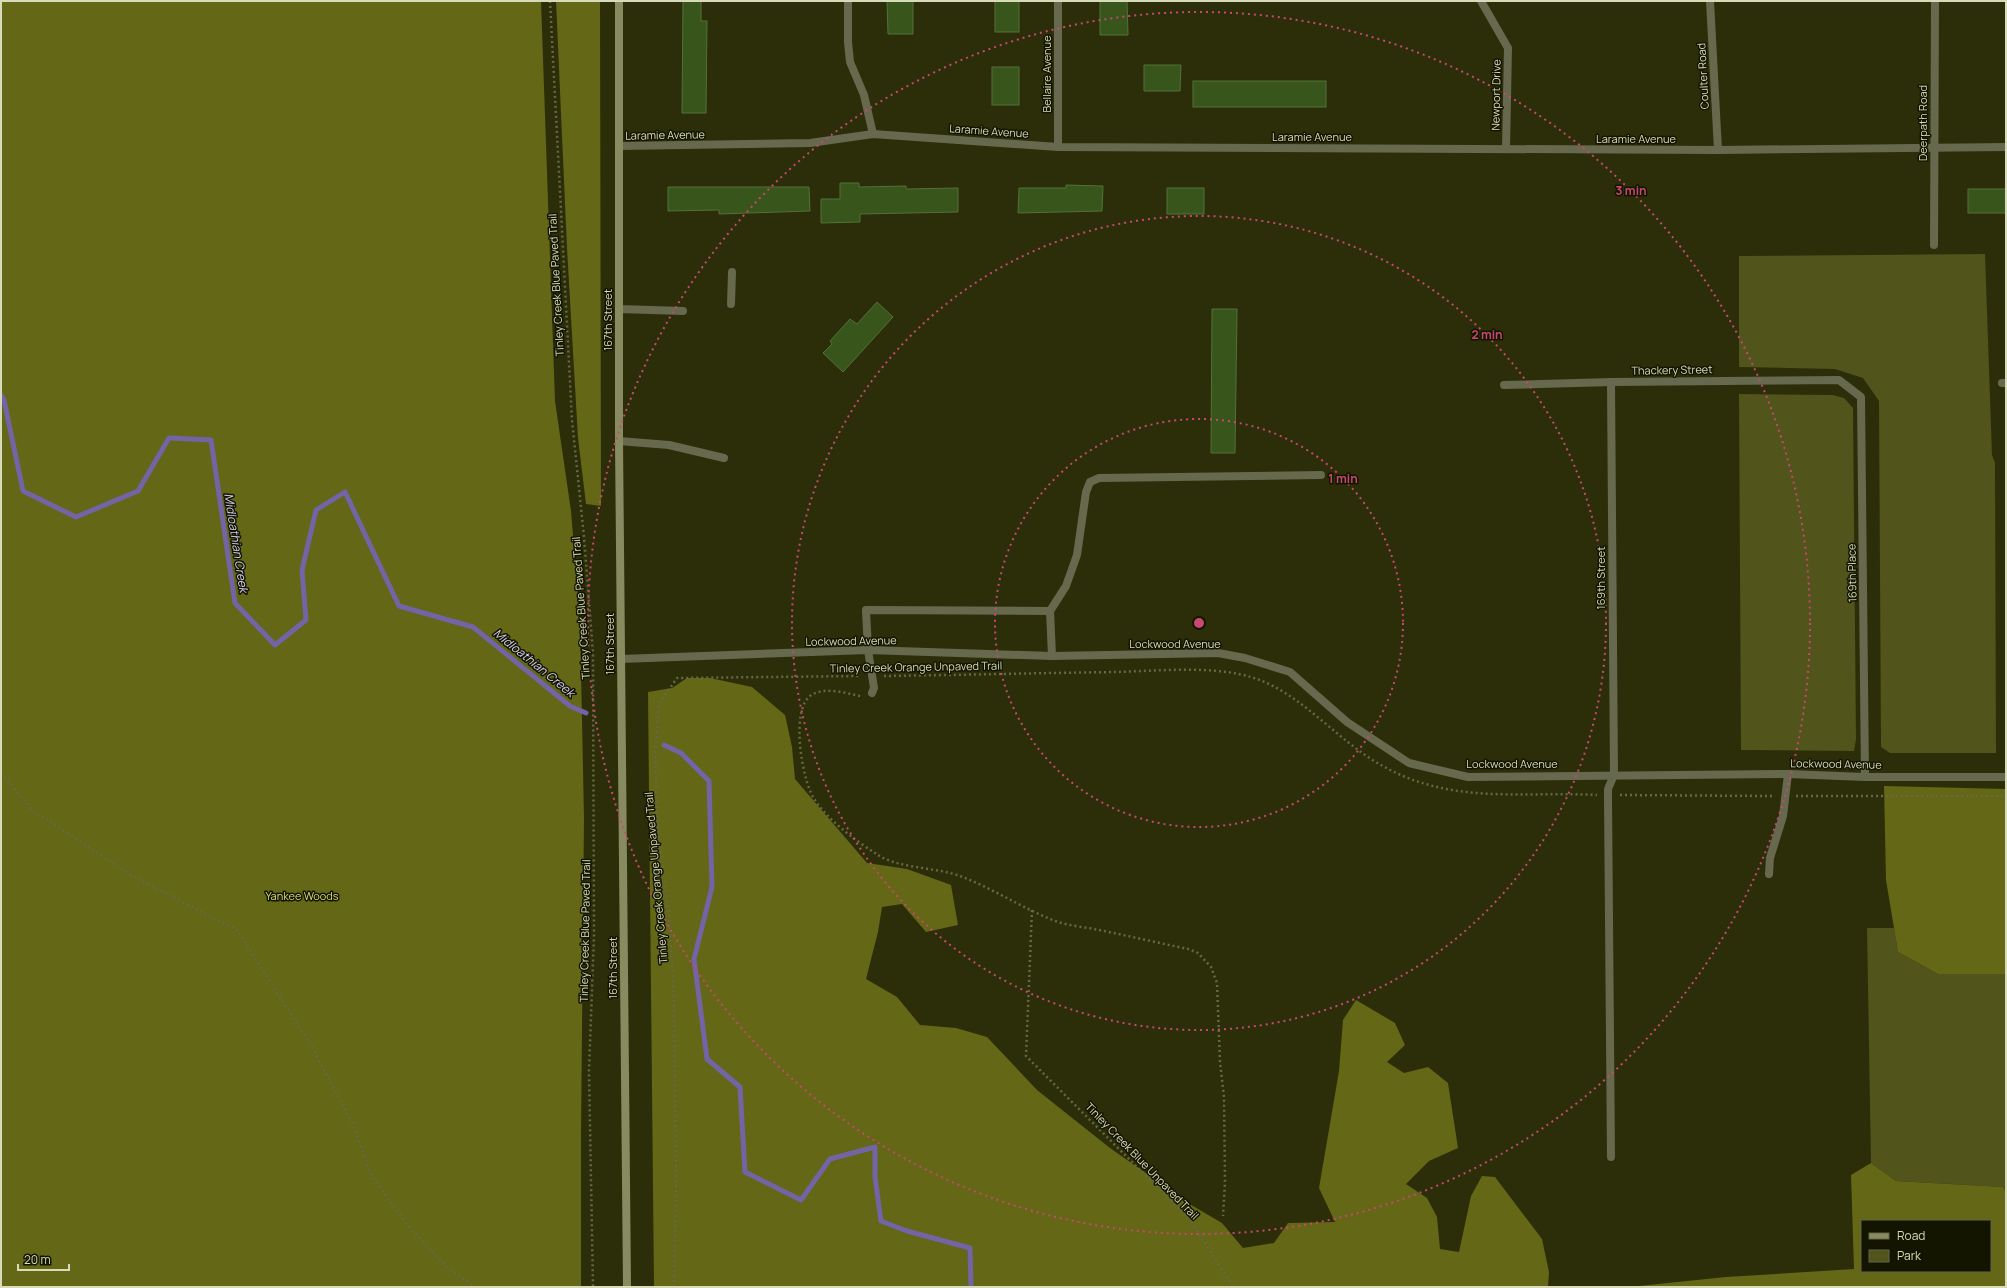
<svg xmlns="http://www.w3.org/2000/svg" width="2007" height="1288" viewBox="0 0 2007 1288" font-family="Manrope,sans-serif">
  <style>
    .green { fill: #51541b }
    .forest { fill: #636716; fill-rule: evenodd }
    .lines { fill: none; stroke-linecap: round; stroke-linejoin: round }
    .stream { stroke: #7264a5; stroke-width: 5 }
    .building { fill: #38551c; stroke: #527138 }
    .path { stroke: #666844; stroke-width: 2.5; stroke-dasharray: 2 3; stroke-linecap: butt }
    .service { stroke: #66694e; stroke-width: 8 }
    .minor { stroke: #66694e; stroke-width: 8 }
    .secondary { stroke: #888b60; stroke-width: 8 }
    .ring { fill: none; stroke: #c74972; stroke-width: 2; stroke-dasharray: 2 4 }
    .labels { text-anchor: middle; stroke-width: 3; stroke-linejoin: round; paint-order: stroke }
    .street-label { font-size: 11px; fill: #d7dbb9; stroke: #141500 }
    .park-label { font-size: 11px; fill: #d6de74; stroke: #141500 }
    .water-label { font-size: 12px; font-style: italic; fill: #d4cef3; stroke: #141500 }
    .centre { fill: #c74972; stroke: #141500; stroke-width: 2 }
    .ring-label { font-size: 12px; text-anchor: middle; font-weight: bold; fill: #c74972; stroke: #141500; stroke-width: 3; stroke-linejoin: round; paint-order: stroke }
  </style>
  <rect width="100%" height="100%" fill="#2c2e09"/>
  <g class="green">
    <path d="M 1985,254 L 1992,455 L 1995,463 L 1996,753 L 1890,753 L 1881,747 L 1879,401 L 1863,378 L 1835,369 L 1739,367 L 1739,256 Z"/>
    <path d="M 1739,394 L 1833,395 L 1844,398 L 1853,408 L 1856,739 L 1854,751 L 1741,750 Z"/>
    <path d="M 1867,928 L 1894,928 L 1898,952 L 1938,974 L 2006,974 L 2006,1193 L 2003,1187 L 1896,1181 L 1871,1163 Z"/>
  </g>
  <g class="forest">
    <path d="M 1,1 L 541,1 L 555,401 L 571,511 L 580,621 L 584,818 L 581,1135 L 581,1287 L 1,1287 Z"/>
    <path d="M 556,1 L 600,1 L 601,506 L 586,504 L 578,438 L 567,248 Z"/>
    <path d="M 687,678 L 710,678 L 752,687 L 785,715 L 792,747 L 795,779 L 867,863 L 907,869 L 951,885 L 958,925 L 926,932 L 902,904 L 882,907 L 878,932 L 866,979 L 897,997 L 920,1025 L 956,1028 L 987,1037 L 1037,1090 L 1110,1148 L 1193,1206 L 1222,1223 L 1243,1248 L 1274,1243 L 1288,1223 L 1335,1222 L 1319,1188 L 1339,1071 L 1343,1020 L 1356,1000 L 1395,1023 L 1405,1045 L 1387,1062 L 1404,1073 L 1428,1067 L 1448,1083 L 1458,1148 L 1429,1161 L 1406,1184 L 1427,1198 L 1437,1217 L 1440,1249 L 1459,1252 L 1471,1196 L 1482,1176 L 1495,1177 L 1542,1239 L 1549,1272 L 1548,1287 L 654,1287 L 648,692 L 672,688 Z"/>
    <path d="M 1884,786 L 2006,789 L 2006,974 L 1938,974 L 1898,952 L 1886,880 Z"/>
    <path d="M 1871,1163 L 1896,1181 L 2003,1187 L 2006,1193 L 2006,1287 L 1629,1287 L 1726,1277 L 1854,1269 L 1851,1175 ZM 1862,1221 L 1990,1221 L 1990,1271 L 1862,1271 Z"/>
  </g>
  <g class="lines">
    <g class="stream">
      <path d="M 1,395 L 4,400 L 23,491 L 76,517 L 138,491 L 169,438 L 211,440 L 235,603 L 275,645 L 306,620 L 302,570 L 316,510 L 345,492 L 399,606 L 473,627 L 570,706 L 586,713"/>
      <path d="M 664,745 L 681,753 L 709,781 L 712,887 L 694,959 L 707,1059 L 740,1087 L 745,1172 L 801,1200 L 830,1159 L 875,1147 L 875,1177 L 881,1221 L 907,1231 L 970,1248 L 971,1287"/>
    </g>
  </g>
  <g class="building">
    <path d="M 683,1 L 701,1 L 701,21 L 707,21 L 706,113 L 682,113 Z"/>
    <path d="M 887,1 L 913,1 L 913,34 L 888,34 Z"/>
    <rect x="995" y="1" width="24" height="31"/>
    <path d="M 1100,1 L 1127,1 L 1128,35 L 1100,35 Z"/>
    <path d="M 1144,65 L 1181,65 L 1180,91 L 1144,91 Z"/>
    <rect x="992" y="67" width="27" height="38"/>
    <rect x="1193" y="81" width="133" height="26"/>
    <path d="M 840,183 L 859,183 L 859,187 L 906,186 L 906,189 L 958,188 L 958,212 L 860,214 L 860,222 L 821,223 L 821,199 L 840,199 Z"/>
    <path d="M 1066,185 L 1103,186 L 1102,211 L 1018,213 L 1019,188 L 1066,188 Z"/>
    <path d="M 668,187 L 809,187 L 810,211 L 719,214 L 719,210 L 668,211 Z"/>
    <rect x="1167" y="188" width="37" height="26"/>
    <rect x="1968" y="189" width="38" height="24"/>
    <path d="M 877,302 L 893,317 L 843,372 L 823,353 L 832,344 L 830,341 L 850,319 L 857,324 Z"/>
    <path d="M 1212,309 L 1237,309 L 1235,453 L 1211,453 Z"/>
  </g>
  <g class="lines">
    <g class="path">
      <path d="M 550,1 L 572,420 L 584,537 L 593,653 L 594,936 L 589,1071 L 593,1287"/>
      <path d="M 884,676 C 961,675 1039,673 1116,672 C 1158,671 1215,665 1254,678 C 1297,692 1332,733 1368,757 C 1443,807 1514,791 1597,795"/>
      <path d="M 860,696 C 845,693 827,687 813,694 C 789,706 802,778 813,797 C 826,819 856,841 878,855 C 900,869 936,867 960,876 C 992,888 1022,908 1055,921 C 1069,926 1085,927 1099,930 C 1129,936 1159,943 1188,949 L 1198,953 L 1211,967 L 1217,983 L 1220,1062 L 1224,1097 L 1225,1182 L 1223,1216"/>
      <path d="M 1,773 L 32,810 L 136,878 L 237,930 L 314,1050 L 354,1127 L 372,1177 L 409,1227 L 449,1269 L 475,1287"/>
      <path d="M 1620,795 L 1773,796"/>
      <path d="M 1796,796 L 2006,796"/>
      <path d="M 1032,910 L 1026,1056 L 1191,1221 L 1233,1287"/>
      <path d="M 674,1287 L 676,1185 L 674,995 L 669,916 L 658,831 L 655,754 L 659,704 L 677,678 L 861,676"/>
    </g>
    <g class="service">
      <path d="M 731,304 L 732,272"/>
      <path d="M 619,309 L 683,311"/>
      <path d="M 619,441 L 669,445 L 724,458"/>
      <path d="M 1050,611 L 1066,586 L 1077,555 L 1086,492 L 1090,482 L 1099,478 L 1321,475"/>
      <path d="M 872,693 L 874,688 L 868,650 L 866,610 L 1050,611 L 1052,656"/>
      <path d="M 1769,874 L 1770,858 L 1783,816 L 1788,774"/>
      <path d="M 1611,1157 L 1608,799 L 1608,789 L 1614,775"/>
    </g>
    <g class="minor">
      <path d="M 848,1 L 848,42 L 850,62 L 864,95 L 873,134"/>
      <path d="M 1481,1 L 1508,48 L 1506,149"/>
      <path d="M 1710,1 L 1718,150"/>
      <path d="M 619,146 L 810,143 L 873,134 L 1058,147 L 1718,150 L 2006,147"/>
      <path d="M 1058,147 L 1058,1"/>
      <path d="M 1934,245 L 1935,1"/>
      <path d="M 1611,382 L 1614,775"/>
      <path d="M 2002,383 L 2006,383"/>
      <path d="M 1504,385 L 1611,382 L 1839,380 L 1861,397 L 1865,777"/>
      <path d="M 621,659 L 868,650 L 1052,656 L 1218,653 L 1245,658 L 1290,672 L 1347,722 L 1409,763 L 1468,777 L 1788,774 L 1865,777 L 2006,777"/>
    </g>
    <path class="secondary" d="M 619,1 L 619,441 L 627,1287"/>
  </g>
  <g class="ring">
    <circle cx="1199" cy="623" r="204"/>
    <circle cx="1199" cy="623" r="407"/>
    <circle cx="1199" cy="623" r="611"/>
  </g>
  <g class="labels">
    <g class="street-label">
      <text transform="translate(1047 74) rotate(-90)" y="4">Bellaire Avenue</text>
      <text transform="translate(1703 76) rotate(-93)" y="4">Coulter Road</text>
      <text transform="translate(1496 95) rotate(-89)" y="4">Newport Drive</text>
      <text transform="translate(1923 123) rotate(-90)" y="4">Deerpath Road</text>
      <text transform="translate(989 131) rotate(4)" y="4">Laramie Avenue</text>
      <text transform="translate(665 135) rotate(-1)" y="4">Laramie Avenue</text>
      <text x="1312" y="141">Laramie Avenue</text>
      <text x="1636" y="143">Laramie Avenue</text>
      <text transform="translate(556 285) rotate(-93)" y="4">Tinley Creek Blue Paved Trail</text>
      <text transform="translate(608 320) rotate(-90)" y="4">167th Street</text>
      <text transform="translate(1672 370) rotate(-1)" y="4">Thackery Street</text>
      <text transform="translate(1852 573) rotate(-91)" y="4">169th Place</text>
      <text transform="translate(1601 578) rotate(-90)" y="4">169th Street</text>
      <text transform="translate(581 608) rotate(-94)" y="4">Tinley Creek Blue Paved Trail</text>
      <text transform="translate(851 641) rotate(-1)" y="4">Lockwood Avenue</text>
      <text transform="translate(610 644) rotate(-90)" y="4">167th Street</text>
      <text x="1175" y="648">Lockwood Avenue</text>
      <text transform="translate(916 667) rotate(-1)" y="4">Tinley Creek Orange Unpaved Trail</text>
      <text x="1512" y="768">Lockwood Avenue</text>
      <text transform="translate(1836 764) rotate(1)" y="4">Lockwood Avenue</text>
      <text transform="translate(656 878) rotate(-95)" y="4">Tinley Creek Orange Unpaved Trail</text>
      <text transform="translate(585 931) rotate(-89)" y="4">Tinley Creek Blue Paved Trail</text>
      <text transform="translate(613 968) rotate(-90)" y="4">167th Street</text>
      <text transform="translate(1142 1161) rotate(46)" y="4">Tinley Creek Blue Unpaved Trail</text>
    </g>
    <g class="park-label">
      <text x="302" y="900">Yankee Woods</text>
    </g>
    <g class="water-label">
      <text transform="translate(236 543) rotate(81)" y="4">Midloathian Creek</text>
      <text transform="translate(534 663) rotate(39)" y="4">Midloathian Creek</text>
    </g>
  </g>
  <circle cx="1199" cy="623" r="6" class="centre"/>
  <g class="ring-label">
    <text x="1631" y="195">3 min</text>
    <text x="1487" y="339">2 min</text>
    <text x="1343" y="483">1 min</text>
  </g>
  <rect width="2007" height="1288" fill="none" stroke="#d7dbb9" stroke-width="4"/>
  <rect x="1861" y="1220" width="130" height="52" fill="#141500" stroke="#62644a"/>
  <rect x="1869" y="1233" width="20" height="6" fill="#888b60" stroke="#62644a"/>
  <text x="1897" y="1240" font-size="12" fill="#d7dbb9">Road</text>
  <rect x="1869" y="1250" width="20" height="12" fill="#51541b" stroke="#62644a"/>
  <text x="1897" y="1260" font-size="12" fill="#d7dbb9">Park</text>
  <path d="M18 1264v6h51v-6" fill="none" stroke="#d7dbb9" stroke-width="2"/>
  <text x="24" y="1264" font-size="12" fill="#d7dbb9" stroke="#141500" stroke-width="3" paint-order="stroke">20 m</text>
</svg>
